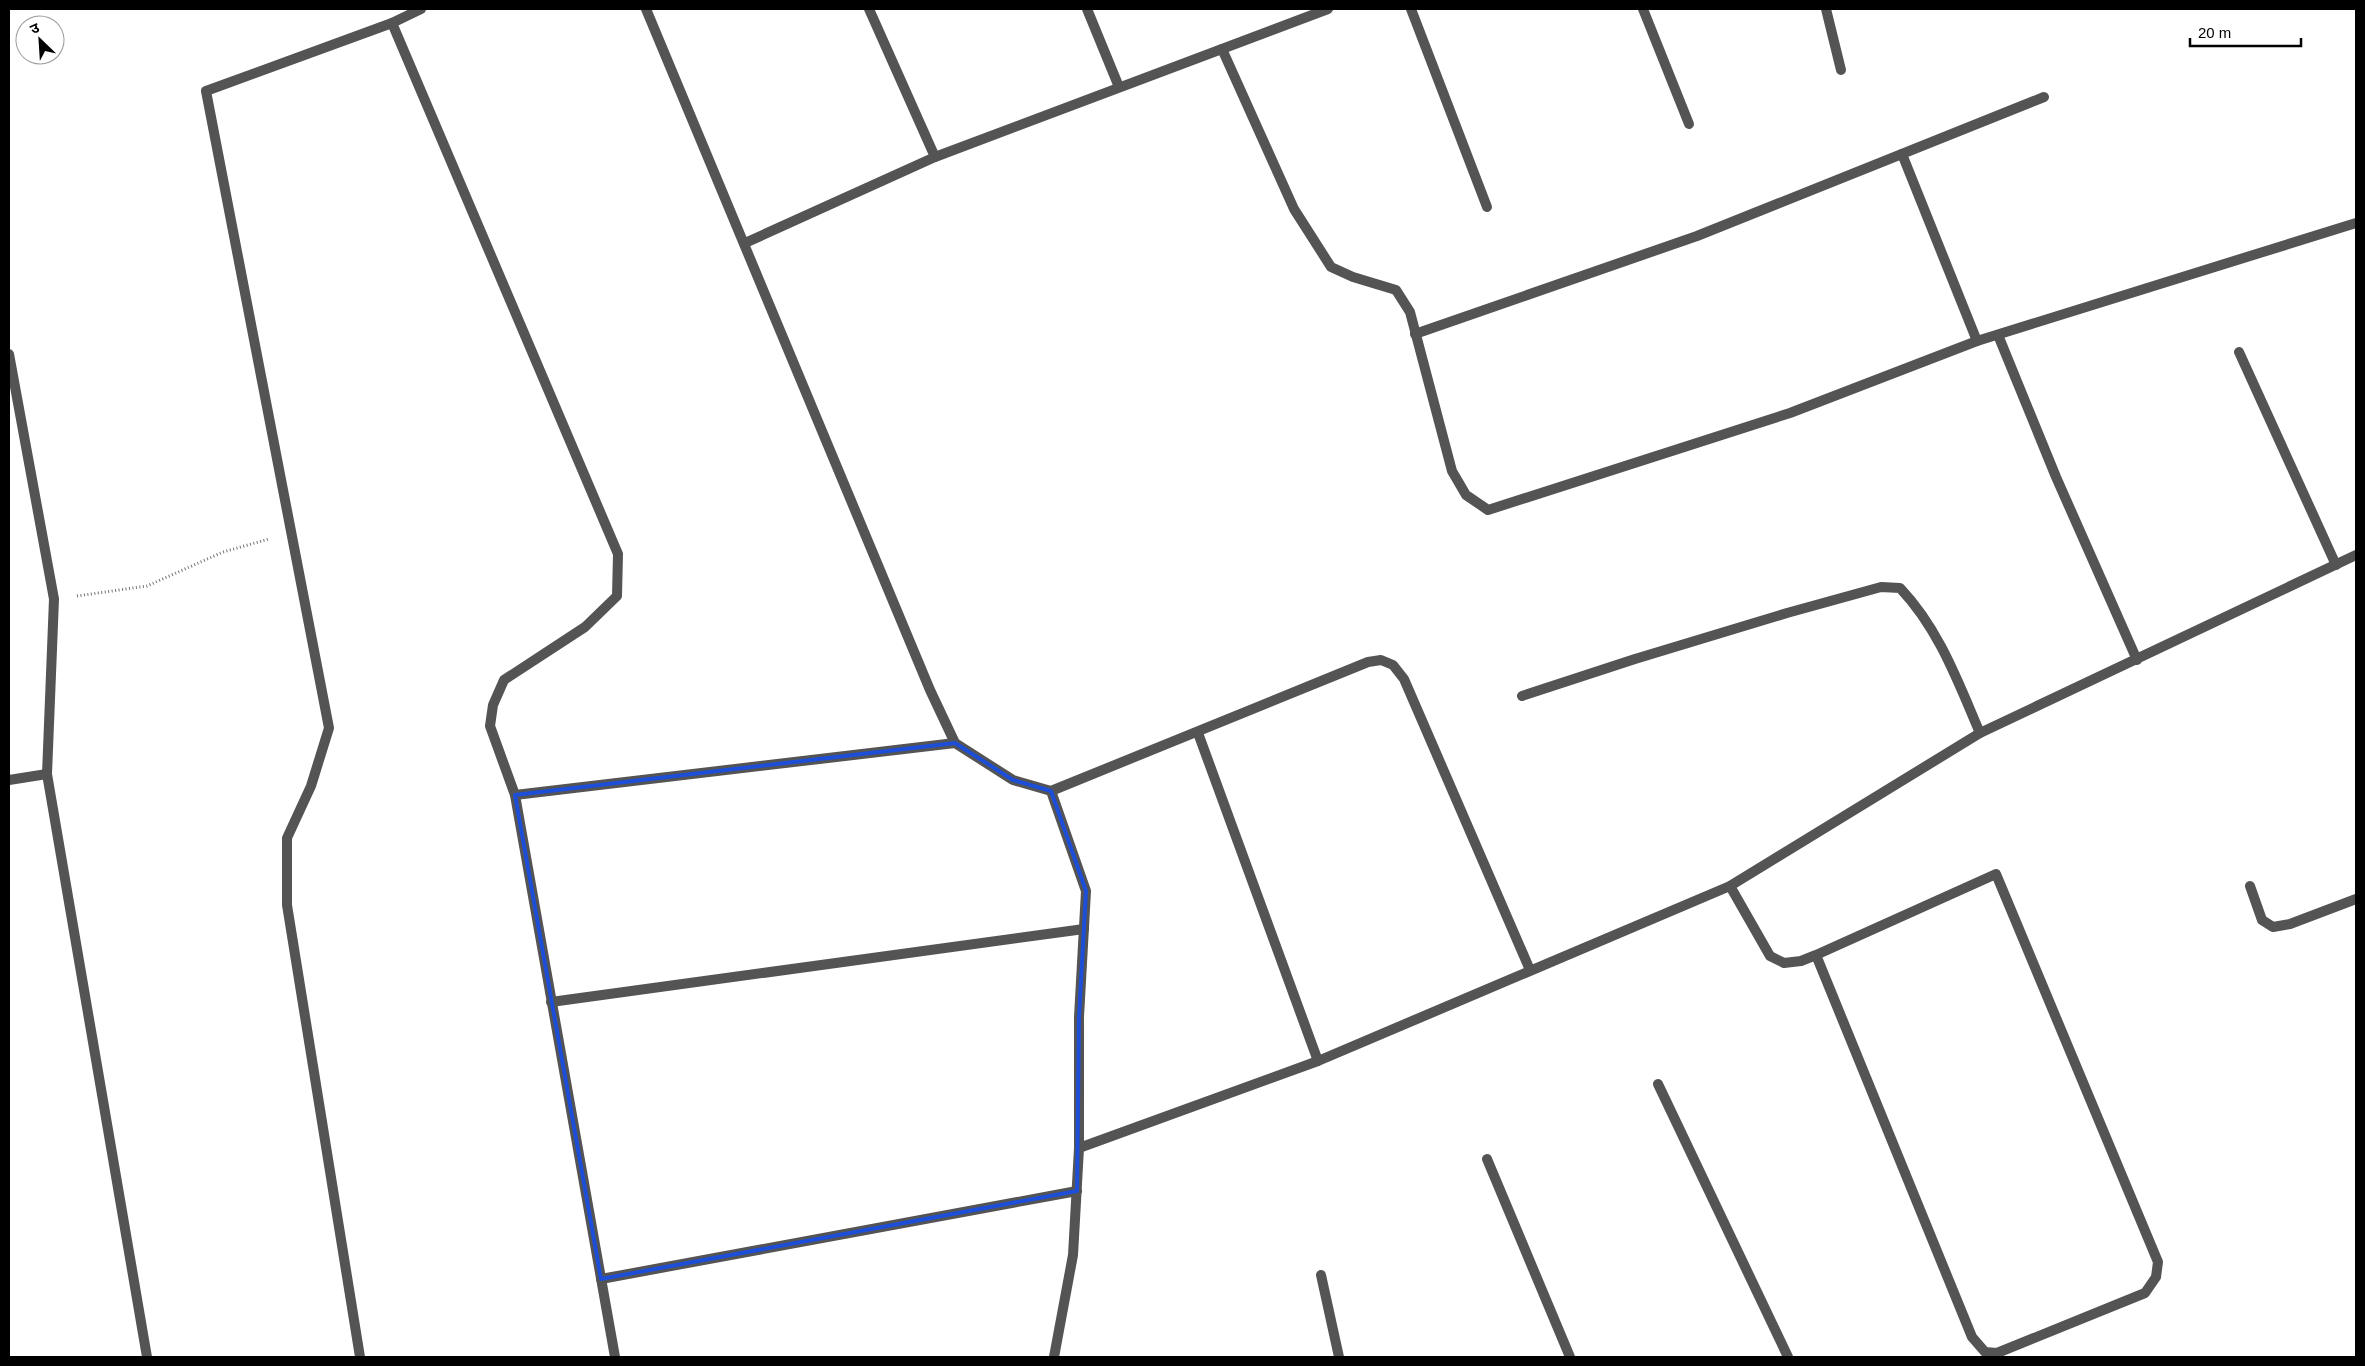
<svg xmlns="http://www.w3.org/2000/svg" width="2365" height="1366" viewBox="0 0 2365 1366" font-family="Helvetica,'Noto Sans Devanagari',sans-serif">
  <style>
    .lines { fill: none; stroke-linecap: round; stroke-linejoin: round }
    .path { stroke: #767676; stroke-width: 3; stroke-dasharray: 1 2.5; stroke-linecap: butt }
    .street { stroke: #545454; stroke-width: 10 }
    .marked { fill: none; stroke: #1d4ed8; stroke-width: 4; stroke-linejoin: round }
  </style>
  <rect width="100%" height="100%" fill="#fff"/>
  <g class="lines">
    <path class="path" d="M 77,596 L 147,586 L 223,552 L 269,539"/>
    <g class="street">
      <path d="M 646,9 L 930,690 L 955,743 L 1013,780 L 1051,791 L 1086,891 L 1079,1017 L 1079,1148 L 1073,1255 L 1054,1357"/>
      <path d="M 1087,9 L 1119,87"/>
      <path d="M 1411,9 L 1487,207"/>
      <path d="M 1643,9 L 1689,124"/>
      <path d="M 1826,9 L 1841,70"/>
      <path d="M 392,23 L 618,554 L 617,596 L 585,627 L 504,680 L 493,705 L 490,726 L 515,795 L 615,1357"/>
      <path d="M 1222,49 L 1294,209 L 1331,267 L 1353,277 L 1396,290 L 1410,312 L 1452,471 L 1466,495 L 1488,510 L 1790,413 L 1977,341 L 2356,223"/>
      <path d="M 1902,154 L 1977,341"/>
      <path d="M 935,157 L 1328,9"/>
      <path d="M 745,243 L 935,157 L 869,9"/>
      <path d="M 1415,334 L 1697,236 L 2044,97"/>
      <path d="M 1998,335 L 2056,477 L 2137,660"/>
      <path d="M 2239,352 L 2336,565"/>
      <path d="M 9,354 L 54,599 L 47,774 L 147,1357"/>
      <path d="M 1522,696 L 1635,659 L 1787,613 L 1881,587 L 1900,588 C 1939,629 1958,682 1980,733"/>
      <path d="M 1198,733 L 1318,1061"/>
      <path d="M 9,780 L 47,774"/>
      <path d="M 1051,791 L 1368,662 L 1381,660 L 1393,665 L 1404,679 L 1530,970"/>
      <path d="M 515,795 L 955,743"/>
      <path d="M 1730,886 L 1770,956 L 1784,963 L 1801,961 L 1816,955 L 1996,874 L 2158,1262 L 2156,1277 L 2145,1293 L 1997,1353 L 1985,1352 L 1972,1337 L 1816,955"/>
      <path d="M 2250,886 L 2262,920 L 2273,927 L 2290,924 L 2356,899"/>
      <path d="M 551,1002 L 1084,929"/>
      <path d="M 1658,1084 L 1788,1357"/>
      <path d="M 1079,1148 L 1318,1061 L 1730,886 L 1980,733 L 2356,555"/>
      <path d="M 1487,1159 L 1570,1357"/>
      <path d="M 1321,1275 L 1339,1357"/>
      <path d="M 601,1279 L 1077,1191"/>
      <path d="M 360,1357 L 287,905 L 287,838 L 311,786 L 329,728 L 206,91 L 392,23 L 421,9"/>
    </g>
  </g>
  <path class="marked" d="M 955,743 L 1013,780 L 1051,791 L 1086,891 L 1079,1017 L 1077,1191 L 601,1279 L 515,795 Z"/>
  <rect width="2365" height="1366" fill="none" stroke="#000000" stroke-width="20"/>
  <g transform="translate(40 40) rotate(335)"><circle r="24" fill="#ffffff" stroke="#999999"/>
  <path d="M0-4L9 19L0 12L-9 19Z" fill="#000000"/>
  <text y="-8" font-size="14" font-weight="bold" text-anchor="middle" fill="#000000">उ</text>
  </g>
  <path d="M2190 38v8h111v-8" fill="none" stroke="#000000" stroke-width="2.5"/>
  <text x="2198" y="38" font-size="15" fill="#000000" stroke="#ffffff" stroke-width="4" paint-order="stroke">20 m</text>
</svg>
